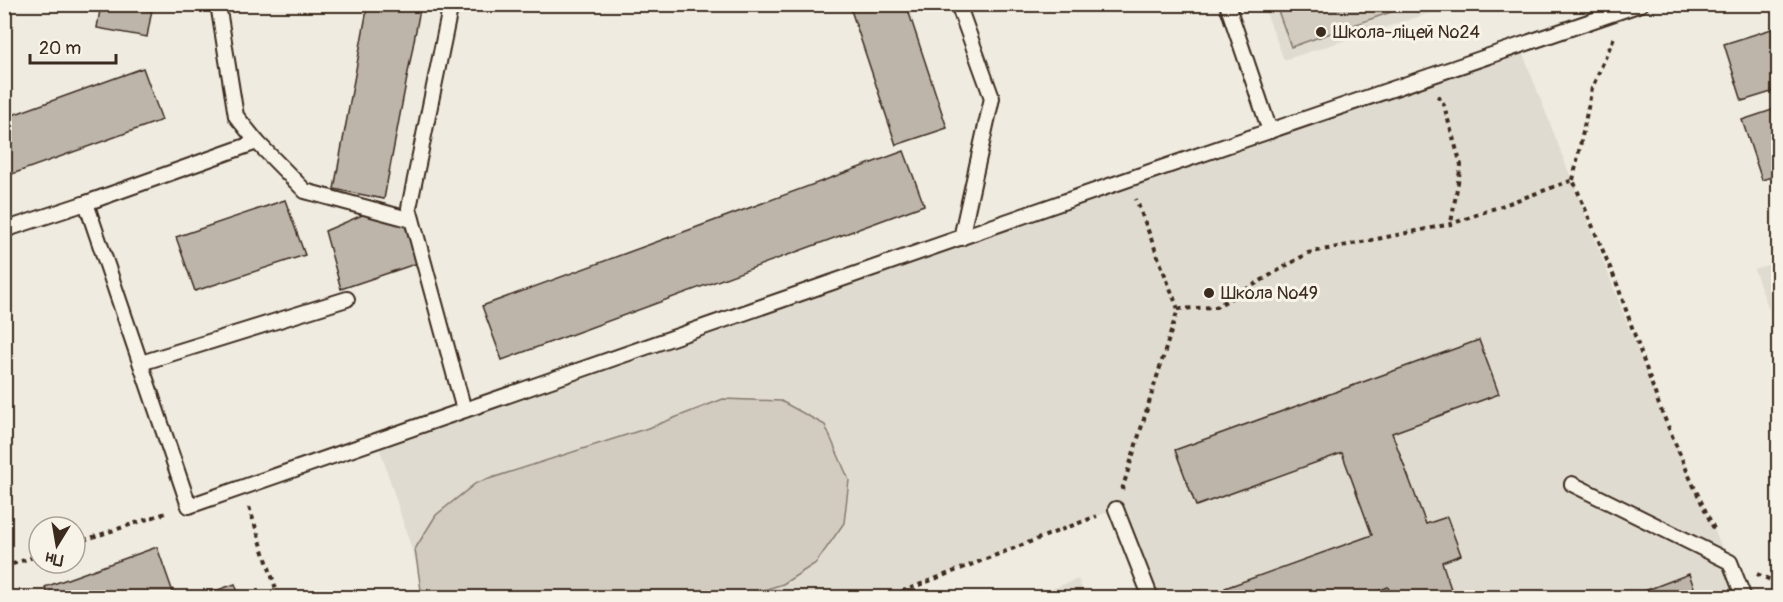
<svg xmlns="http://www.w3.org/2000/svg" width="1783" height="602" viewBox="0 0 1783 602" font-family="Pangolin,sans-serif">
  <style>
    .built { fill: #e0dbd0 }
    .green { fill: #d1cbc0; stroke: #867a6f; stroke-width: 1.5 }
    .building { fill: #bdb5aa; stroke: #3b2a1e; stroke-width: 1.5 }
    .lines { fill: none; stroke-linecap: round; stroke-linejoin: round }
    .service-casing { stroke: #3b2a1e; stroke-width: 18 }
    .path { stroke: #3b2a1e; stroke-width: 4; stroke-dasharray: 4.5 4.5; stroke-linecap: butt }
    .service { stroke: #f7f3e8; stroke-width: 14 }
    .poi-dot { fill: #3b2a1e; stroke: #f7f3e8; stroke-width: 2 }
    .labels { text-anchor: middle; stroke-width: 6; stroke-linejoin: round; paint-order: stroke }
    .poi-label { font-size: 18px; fill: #3b2a1e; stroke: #f7f3e8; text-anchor: start }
  </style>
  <rect width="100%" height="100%" fill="#efebe0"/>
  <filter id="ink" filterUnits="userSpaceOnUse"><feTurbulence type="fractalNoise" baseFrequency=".0167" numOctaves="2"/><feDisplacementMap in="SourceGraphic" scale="12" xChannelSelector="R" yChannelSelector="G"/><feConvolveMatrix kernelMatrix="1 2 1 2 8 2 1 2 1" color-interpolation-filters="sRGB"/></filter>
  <g filter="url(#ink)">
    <g class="built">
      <path d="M 1263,5 L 1455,5 L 1284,60 Z"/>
      <path d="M 1520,46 L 1659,405 L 1744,597 L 1151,597 L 1116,509 L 885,597 L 427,597 L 377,440 Z"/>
      <path d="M 1778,262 L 1778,335 L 1754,269 Z"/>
      <path d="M 1078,579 L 1085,597 L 1030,597 Z"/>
    </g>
    <g class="green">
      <path d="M 1276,5 L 1276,4 L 1411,5 L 1291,47 Z"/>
      <path d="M 723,399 L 781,401 L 825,425 L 849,480 L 844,523 L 816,563 L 783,584 L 742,597 L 422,597 L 415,549 L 436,515 L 476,483 L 651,427 Z"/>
    </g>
    <g class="building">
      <path d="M 101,4 L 153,4 L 147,37 L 97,28 Z"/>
      <path d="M 368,4 L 421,4 L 384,199 L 334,189 Z"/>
      <path d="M 849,4 L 906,4 L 947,128 L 896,145 Z"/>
      <path d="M 1778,27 L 1778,90 L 1742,101 L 1724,44 Z"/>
      <path d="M 143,68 L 162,120 L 4,177 L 4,118 Z"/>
      <path d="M 1778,108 L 1778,175 L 1762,180 L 1742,120 Z"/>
      <path d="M 904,151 L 924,205 L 502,360 L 482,306 Z"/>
      <path d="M 285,200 L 305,255 L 195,291 L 176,237 Z"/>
      <path d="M 367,213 L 403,220 L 418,263 L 341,289 L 325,231 Z"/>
      <path d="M 1479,340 L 1499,394 L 1392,433 L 1426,524 L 1447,517 L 1461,555 L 1442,562 L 1454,598 L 1392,598 L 1388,587 L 1360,598 L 1229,598 L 1225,588 L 1372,535 L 1342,453 L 1196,506 L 1175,450 Z"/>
      <path d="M 157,547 L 175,598 L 49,598 L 45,587 Z"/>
      <path d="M 1689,574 L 1698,598 L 1626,598 Z"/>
      <path d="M 235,584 L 240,598 L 195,598 Z"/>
    </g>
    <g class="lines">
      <g class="service-casing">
        <g id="service">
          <path d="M 218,4 L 236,116 L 257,142 L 305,191 L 412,220"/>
          <path d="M 451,4 L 409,208 L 464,410"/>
          <path d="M 958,4 L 992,98 L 961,238"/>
          <path d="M 1227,4 L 1270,131"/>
          <path d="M 86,203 L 257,142"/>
          <path d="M 4,230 L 86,203 L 189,506 L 1129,179 L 1641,4"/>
          <path d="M 141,363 L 347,299"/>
          <path d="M 1572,484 L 1730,562 L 1744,598"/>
          <path d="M 1116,509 L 1151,598"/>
        </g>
      </g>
      <g class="path">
        <path d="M 1437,96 L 1442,99 L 1461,165 L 1451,223"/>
        <path d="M 1573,180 L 1592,88 L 1615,35"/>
        <path d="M 1178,309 L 1216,307 L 1308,253 L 1451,224 L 1573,180 L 1617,284 L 1659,405 L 1690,478 L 1715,531"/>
        <path d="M 1122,490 L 1178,309 L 1136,199"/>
        <path d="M 249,507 L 279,598"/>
        <path d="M 75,543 L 169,512"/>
        <path d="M 4,567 L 39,555"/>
        <path d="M 1757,574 L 1778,583"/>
        <path d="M 885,598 L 1097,516"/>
      </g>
      <use href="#service" class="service"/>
    </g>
  </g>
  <g class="poi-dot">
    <circle cx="1321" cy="32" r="6"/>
    <circle cx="1209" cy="293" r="6"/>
  </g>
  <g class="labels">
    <g class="poi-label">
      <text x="1333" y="38">Школа-ліцей №24</text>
      <text x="1221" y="299">Школа №49</text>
    </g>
  </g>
  <rect width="1783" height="602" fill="none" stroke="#f7f3e8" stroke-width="24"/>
  <rect x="12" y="12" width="1759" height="578" fill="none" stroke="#3b2a1e" stroke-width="2" filter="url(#ink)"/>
  <g transform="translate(57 545) rotate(191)"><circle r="28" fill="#f7f3e8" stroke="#aca397" stroke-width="1.5"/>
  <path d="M0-4.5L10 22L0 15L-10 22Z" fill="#3b2a1e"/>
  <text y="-9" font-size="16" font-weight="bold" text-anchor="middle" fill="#3b2a1e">Пн</text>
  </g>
  <path d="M30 54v9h86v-9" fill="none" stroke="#3b2a1e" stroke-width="3"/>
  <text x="39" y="54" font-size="18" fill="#3b2a1e" stroke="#f7f3e8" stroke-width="4.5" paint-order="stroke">20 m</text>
</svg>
